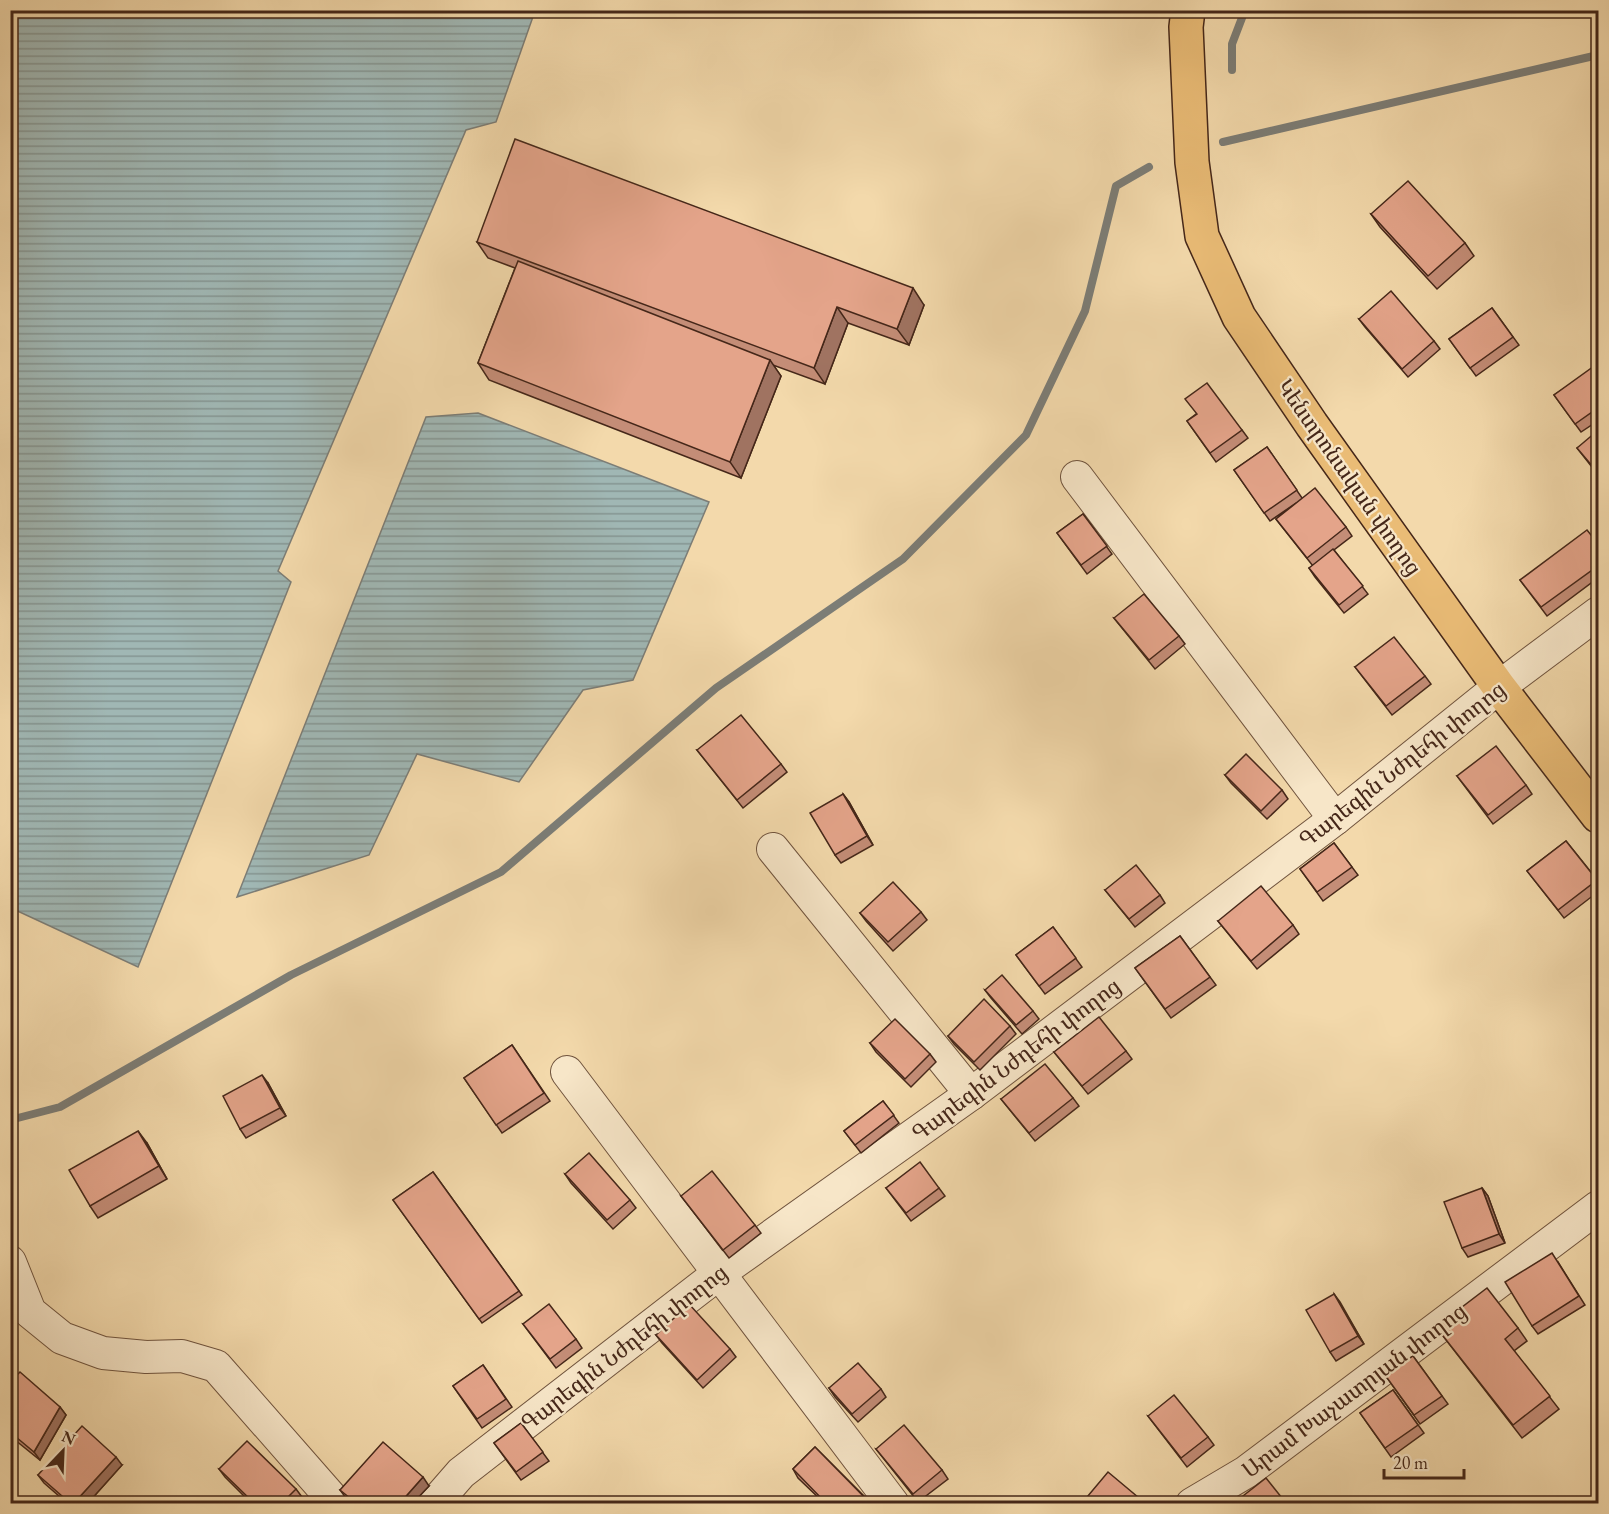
<svg xmlns="http://www.w3.org/2000/svg" width="1609" height="1514" viewBox="0 0 1609 1514" font-family="'EB Garamond','Noto Serif Armenian',serif">
  <style>
    .water { fill: url(#water-rules); stroke: #7c7d76; stroke-width: 1.5 }
    .lines { fill: none; stroke-linecap: round; stroke-linejoin: round }
    .stream { stroke: #7c7d76; stroke-width: 8 }
    .minor-casing { stroke: #70543e; stroke-width: 34 }
    .primary-casing { stroke: #452719; stroke-width: 36 }
    .minor { stroke: #f7e6c8; stroke-width: 32 }
    .primary { stroke: #eabc76; stroke-width: 33 }
    .wall { fill: #c48d77; stroke: #452719; stroke-width: 1.5 }
    .shaded-wall { fill: #a07361; stroke: #452719; stroke-width: 1.5 }
    .building { fill: #e4a48a; stroke: #452719; stroke-width: 1.5 }
    .labels { text-anchor: middle; stroke-width: 4.5; stroke-linejoin: round; paint-order: stroke }
    .street-label { font-size: 22px; fill: #452719; stroke: #f7e6c8 }
  </style>
  <defs>
    <pattern id="water-rules" width="6" height="5" patternUnits="userSpaceOnUse" patternTransform="scale(1.5)"><rect width="6" height="5" fill="#a0b7b4"/><path d="M0 2.5h6" fill="none" stroke="#849592"/></pattern>
  </defs>
  <rect width="100%" height="100%" fill="#f3d9ab"/>
  <filter id="stains"><feTurbulence type="fractalNoise" baseFrequency=".00333" numOctaves="4"/><feColorMatrix values="0 0 0 0 .2 0 0 0 0 .09 0 0 0 0 .02 0 0 0 .5 -.17"/></filter>
  <radialGradient id="worn" r=".72"><stop offset=".6" stop-color="#630" stop-opacity="0"/><stop offset="1" stop-color="#630" stop-opacity=".3"/></radialGradient>
  <g class="water">
    <path d="M 11,10 L 535,11 L 496,122 L 466,130 L 278,571 L 291,582 L 138,967 L 11,908 Z"/>
    <path d="M 478,413 L 709,502 L 633,680 L 583,690 L 519,782 L 417,754 L 369,855 L 237,897 L 426,417 Z"/>
  </g>
  <g class="lines">
    <g class="stream">
      <path d="M 1232,70 L 1232,44 L 1245,10"/>
      <path d="M 1223,142 L 1598,55"/>
      <path d="M 10,1120 L 60,1107 L 291,975 L 501,872 L 716,688 L 903,559 L 1026,435 L 1085,311 L 1116,186 L 1149,167"/>
    </g>
    <g class="minor-casing">
      <g id="minor">
        <path d="M 1077,477 L 1335,819"/>
        <path d="M 773,849 L 971,1094"/>
        <path d="M 567,1072 L 893,1504"/>
        <path d="M 10,1262 L 30,1312 L 62,1338 L 103,1353 L 146,1357 L 182,1356 L 216,1366 L 337,1504"/>
        <path d="M 434,1504 L 461,1473 L 718,1274 L 971,1094 L 1335,819 L 1499,687 L 1598,613"/>
        <path d="M 1192,1504 L 1246,1472 L 1598,1207"/>
      </g>
    </g>
    <g class="primary-casing">
      <path id="primary" d="M 1188,10 L 1186,27 L 1192,162 L 1202,236 L 1239,317 L 1312,425 L 1499,687 L 1598,816"/>
    </g>
    <use href="#minor" class="minor"/>
    <use href="#primary" class="primary"/>
  </g>
  <g class="wall">
    <path d="M 1371,214 L 1465,243 L 1474,256 L 1437,289 L 1380,227 Z"/>
    <path d="M 477,242 L 924,305 L 909,345 L 848,323 L 825,384 L 773,365 L 781,376 L 741,478 L 489,380 L 478,363 L 515,268 L 488,258 Z"/>
    <path d="M 1492,308 L 1519,345 L 1476,376 L 1449,339 Z"/>
    <path d="M 1359,319 L 1434,341 L 1440,349 L 1408,377 L 1365,327 Z"/>
    <path d="M 1599,366 L 1599,420 L 1581,432 L 1554,395 Z"/>
    <path d="M 1196,414 L 1242,430 L 1248,438 L 1216,462 L 1187,421 Z"/>
    <path d="M 1599,435 L 1599,476 L 1577,448 Z"/>
    <path d="M 1267,447 L 1302,498 L 1346,527 L 1352,536 L 1334,550 L 1368,594 L 1344,613 L 1315,577 L 1309,568 L 1313,566 L 1276,519 L 1296,503 L 1270,521 L 1234,470 Z"/>
    <path d="M 1083,514 L 1112,554 L 1087,574 L 1057,533 Z"/>
    <path d="M 1599,545 L 1599,577 L 1547,616 L 1520,580 Z"/>
    <path d="M 1114,618 L 1179,636 L 1185,644 L 1155,669 Z"/>
    <path d="M 1355,667 L 1425,676 L 1431,684 L 1392,715 Z"/>
    <path d="M 697,750 L 781,764 L 787,772 L 743,808 Z"/>
    <path d="M 1225,775 L 1282,790 L 1288,799 L 1267,819 L 1231,783 Z"/>
    <path d="M 1457,776 L 1526,785 L 1532,794 L 1493,824 Z"/>
    <path d="M 843,794 L 849,802 L 873,845 L 841,863 L 835,855 Z"/>
    <path d="M 1566,841 L 1599,882 L 1599,891 L 1564,918 L 1527,871 Z"/>
    <path d="M 1334,843 L 1358,875 L 1323,901 L 1300,869 Z"/>
    <path d="M 1105,890 L 1160,895 L 1165,903 L 1135,927 Z"/>
    <path d="M 921,912 L 927,920 L 893,951 L 866,921 L 860,913 Z"/>
    <path d="M 1218,921 L 1293,925 L 1299,934 L 1257,969 Z"/>
    <path d="M 1053,927 L 1082,967 L 1045,994 L 1016,955 Z"/>
    <path d="M 1180,936 L 1216,985 L 1171,1018 L 1135,968 Z"/>
    <path d="M 985,990 L 1033,1011 L 1039,1019 L 1022,1034 L 991,998 Z"/>
    <path d="M 1010,1026 L 1016,1034 L 980,1070 L 954,1044 L 948,1036 Z"/>
    <path d="M 870,1043 L 930,1054 L 936,1062 L 911,1087 L 876,1052 Z"/>
    <path d="M 512,1045 L 550,1101 L 502,1133 L 464,1078 Z"/>
    <path d="M 1126,1051 L 1132,1059 L 1088,1094 L 1054,1052 Z"/>
    <path d="M 268,1083 L 286,1116 L 246,1138 L 240,1129 Z"/>
    <path d="M 1073,1098 L 1079,1106 L 1035,1141 L 1001,1099 Z"/>
    <path d="M 883,1101 L 899,1123 L 861,1153 L 844,1131 Z"/>
    <path d="M 147,1143 L 167,1179 L 98,1218 L 90,1206 Z"/>
    <path d="M 433,1172 L 522,1295 L 482,1323 L 393,1200 Z"/>
    <path d="M 565,1174 L 630,1200 L 636,1208 L 613,1229 L 571,1183 Z"/>
    <path d="M 886,1188 L 939,1188 L 945,1196 L 911,1221 Z"/>
    <path d="M 1482,1188 L 1488,1196 L 1505,1243 L 1468,1257 L 1462,1248 Z"/>
    <path d="M 681,1196 L 755,1225 L 761,1233 L 729,1258 Z"/>
    <path d="M 1558,1262 L 1585,1305 L 1538,1334 L 1532,1326 Z"/>
    <path d="M 1334,1294 L 1364,1344 L 1336,1361 L 1330,1352 Z"/>
    <path d="M 523,1324 L 576,1339 L 582,1348 L 556,1368 Z"/>
    <path d="M 1436,1327 L 1518,1328 L 1527,1341 L 1514,1351 L 1559,1409 L 1522,1438 Z"/>
    <path d="M 656,1335 L 730,1349 L 736,1357 L 703,1388 L 662,1343 Z"/>
    <path d="M 1413,1356 L 1448,1404 L 1420,1424 L 1385,1375 Z"/>
    <path d="M 483,1365 L 512,1407 L 482,1428 L 453,1386 Z"/>
    <path d="M 10,1382 L 60,1407 L 66,1415 L 40,1460 L 10,1436 Z"/>
    <path d="M 829,1388 L 881,1389 L 886,1397 L 858,1422 L 835,1397 Z"/>
    <path d="M 1393,1390 L 1424,1433 L 1391,1457 L 1360,1413 Z"/>
    <path d="M 1148,1416 L 1208,1437 L 1214,1445 L 1187,1467 Z"/>
    <path d="M 521,1423 L 549,1461 L 521,1480 L 494,1443 Z"/>
    <path d="M 815,1447 L 871,1503 L 823,1503 L 824,1503 L 798,1478 L 793,1469 Z"/>
    <path d="M 876,1449 L 942,1470 L 948,1479 L 918,1502 Z"/>
    <path d="M 122,1465 L 88,1503 L 67,1503 L 44,1483 L 38,1475 Z"/>
    <path d="M 219,1469 L 296,1489 L 302,1497 L 296,1503 L 251,1503 L 225,1477 Z"/>
    <path d="M 429,1486 L 413,1503 L 352,1503 L 346,1498 L 340,1490 Z"/>
  </g>
  <g class="shaded-wall">
    <path d="M 913,288 L 924,305 L 909,345 L 897,329 Z"/>
    <path d="M 837,307 L 848,323 L 825,384 L 814,368 Z"/>
    <path d="M 770,360 L 781,376 L 741,478 L 730,462 Z"/>
    <path d="M 843,794 L 849,802 L 873,845 L 867,836 Z"/>
    <path d="M 262,1075 L 268,1083 L 286,1116 L 280,1108 Z"/>
    <path d="M 138,1131 L 147,1143 L 167,1179 L 159,1166 Z"/>
    <path d="M 1482,1188 L 1488,1196 L 1505,1243 L 1499,1234 Z"/>
    <path d="M 1334,1294 L 1340,1302 L 1364,1344 L 1358,1336 Z"/>
    <path d="M 60,1407 L 66,1415 L 40,1460 L 34,1452 Z"/>
    <path d="M 116,1457 L 122,1465 L 88,1503 L 74,1503 Z"/>
    <path d="M 423,1477 L 429,1486 L 413,1503 L 400,1503 Z"/>
  </g>
  <g class="building">
    <path d="M 515,139 L 913,288 L 897,329 L 837,307 L 814,368 L 477,242 Z"/>
    <path d="M 1408,181 L 1465,243 L 1428,276 L 1371,214 Z"/>
    <path d="M 518,261 L 770,360 L 730,462 L 478,363 Z"/>
    <path d="M 1391,291 L 1434,341 L 1402,369 L 1359,319 Z"/>
    <path d="M 1492,308 L 1513,337 L 1470,368 L 1449,339 Z"/>
    <path d="M 1597,364 L 1599,366 L 1599,407 L 1575,424 L 1554,395 Z"/>
    <path d="M 1207,383 L 1242,430 L 1210,453 L 1187,421 L 1197,414 L 1185,399 Z"/>
    <path d="M 1596,432 L 1599,435 L 1599,474 L 1577,448 Z"/>
    <path d="M 1267,447 L 1297,490 L 1264,513 L 1234,470 Z"/>
    <path d="M 1315,488 L 1346,527 L 1307,558 L 1276,519 Z"/>
    <path d="M 1083,514 L 1107,546 L 1081,565 L 1057,533 Z"/>
    <path d="M 1587,530 L 1599,545 L 1599,565 L 1541,607 L 1520,580 Z"/>
    <path d="M 1333,549 L 1363,586 L 1339,605 L 1309,568 Z"/>
    <path d="M 1144,594 L 1179,636 L 1149,660 L 1114,618 Z"/>
    <path d="M 1394,637 L 1425,676 L 1386,706 L 1355,667 Z"/>
    <path d="M 741,715 L 781,764 L 737,800 L 697,750 Z"/>
    <path d="M 1496,746 L 1526,785 L 1488,815 L 1457,776 Z"/>
    <path d="M 1246,754 L 1282,790 L 1261,811 L 1225,775 Z"/>
    <path d="M 843,794 L 867,836 L 835,855 L 810,813 Z"/>
    <path d="M 1566,841 L 1597,880 L 1558,910 L 1527,871 Z"/>
    <path d="M 1334,843 L 1352,867 L 1317,892 L 1300,869 Z"/>
    <path d="M 1136,865 L 1160,895 L 1129,919 L 1105,890 Z"/>
    <path d="M 893,882 L 921,912 L 888,942 L 860,913 Z"/>
    <path d="M 1261,886 L 1293,925 L 1251,961 L 1218,921 Z"/>
    <path d="M 1053,927 L 1076,958 L 1039,986 L 1016,955 Z"/>
    <path d="M 1180,936 L 1210,977 L 1165,1009 L 1135,968 Z"/>
    <path d="M 1002,975 L 1033,1011 L 1016,1025 L 985,990 Z"/>
    <path d="M 984,999 L 1010,1026 L 974,1062 L 948,1036 Z"/>
    <path d="M 1099,1017 L 1126,1051 L 1082,1086 L 1054,1052 Z"/>
    <path d="M 895,1019 L 930,1054 L 905,1079 L 870,1043 Z"/>
    <path d="M 512,1045 L 544,1093 L 496,1125 L 464,1078 Z"/>
    <path d="M 1045,1064 L 1073,1098 L 1029,1133 L 1001,1099 Z"/>
    <path d="M 262,1075 L 280,1108 L 240,1129 L 223,1096 Z"/>
    <path d="M 883,1101 L 894,1115 L 855,1145 L 844,1131 Z"/>
    <path d="M 138,1131 L 159,1166 L 90,1206 L 69,1170 Z"/>
    <path d="M 589,1153 L 630,1200 L 607,1220 L 565,1174 Z"/>
    <path d="M 920,1162 L 939,1188 L 906,1213 L 886,1188 Z"/>
    <path d="M 712,1171 L 755,1225 L 723,1250 L 681,1196 Z"/>
    <path d="M 433,1172 L 519,1291 L 479,1319 L 393,1200 Z"/>
    <path d="M 1482,1188 L 1499,1234 L 1462,1248 L 1444,1202 Z"/>
    <path d="M 1552,1253 L 1579,1296 L 1532,1326 L 1505,1282 Z"/>
    <path d="M 1487,1288 L 1518,1328 L 1505,1339 L 1550,1396 L 1513,1425 L 1436,1327 Z"/>
    <path d="M 1334,1294 L 1358,1336 L 1330,1352 L 1306,1310 Z"/>
    <path d="M 549,1304 L 576,1339 L 550,1359 L 523,1324 Z"/>
    <path d="M 689,1304 L 730,1349 L 697,1380 L 656,1335 Z"/>
    <path d="M 1413,1356 L 1442,1396 L 1414,1415 L 1385,1375 Z"/>
    <path d="M 858,1363 L 881,1389 L 852,1414 L 829,1388 Z"/>
    <path d="M 483,1365 L 506,1399 L 477,1419 L 453,1386 Z"/>
    <path d="M 20,1372 L 60,1407 L 34,1452 L 10,1432 L 10,1382 Z"/>
    <path d="M 1393,1390 L 1418,1425 L 1385,1448 L 1360,1413 Z"/>
    <path d="M 1174,1395 L 1208,1437 L 1181,1458 L 1148,1416 Z"/>
    <path d="M 521,1423 L 543,1452 L 516,1472 L 494,1443 Z"/>
    <path d="M 904,1425 L 942,1470 L 913,1494 L 876,1449 Z"/>
    <path d="M 82,1426 L 116,1457 L 74,1503 L 70,1503 L 38,1475 Z"/>
    <path d="M 247,1441 L 296,1489 L 282,1503 L 254,1503 L 219,1469 Z"/>
    <path d="M 383,1442 L 423,1477 L 400,1503 L 356,1503 L 340,1490 Z"/>
    <path d="M 815,1447 L 870,1503 L 823,1503 L 825,1502 L 793,1469 Z"/>
    <path d="M 1108,1472 L 1145,1503 L 1082,1503 Z"/>
    <path d="M 1266,1478 L 1286,1503 L 1234,1503 Z"/>
  </g>
  <g class="labels">
    <g class="street-label">
      <text transform="translate(1350 477) rotate(55)" y="8">Կենտրոնական փողոց</text>
      <text transform="translate(1402 764) rotate(-38)" y="8">Գարեգին Նժդեհի փողոց</text>
      <text transform="translate(1016 1059) rotate(-37)" y="8">Գարեգին Նժդեհի փողոց</text>
      <text transform="translate(624 1347) rotate(-38)" y="8">Գարեգին Նժդեհի փողոց</text>
      <text transform="translate(1354 1390) rotate(-37)" y="8">Արամ Խաչատրյան փողոց</text>
    </g>
  </g>
  <rect width="1609" height="1514" fill="none" stroke="#f3d9ab" stroke-width="36"/>
  <rect x="12" y="12" width="1585" height="1490" fill="none" stroke="#452719" stroke-width="3"/>
  <rect x="18" y="18" width="1573" height="1478" fill="none" stroke="#452719" stroke-width="1.5"/>
  <g transform="translate(63 1451) rotate(23)" stroke="#f7e6c8" stroke-width="4.5" paint-order="stroke">
  <path d="M0-4.5L10 22L0 15L-10 22Z" fill="#452719"/>
  <text y="-9" font-size="16" font-weight="bold" text-anchor="middle" fill="#452719">N</text>
  </g>
  <path d="M1384 1469v9h80v-9" fill="none" stroke="#452719" stroke-width="3"/>
  <text x="1393" y="1469" font-size="18" fill="#452719" stroke="#f7e6c8" stroke-width="4.5" paint-order="stroke">20 m</text>
  <rect width="100%" height="100%" filter="url(#stains)"/>
  <rect width="100%" height="100%" fill="url(#worn)"/>
</svg>
